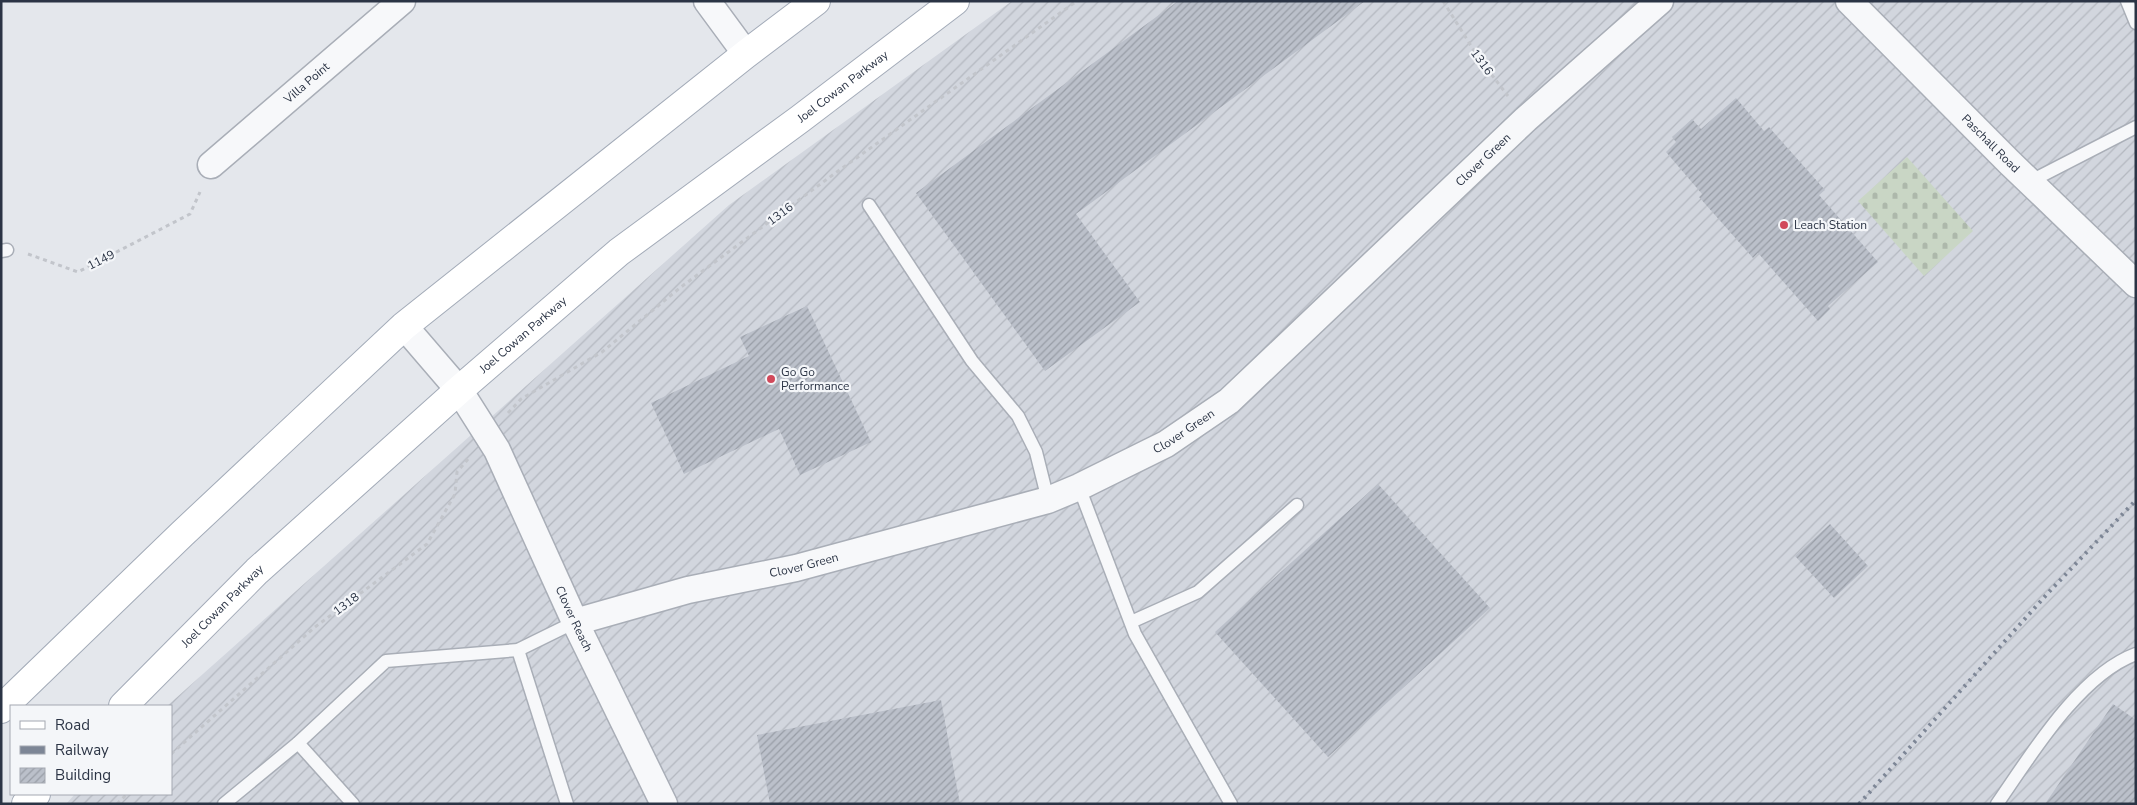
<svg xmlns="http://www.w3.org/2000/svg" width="2137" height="805" viewBox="0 0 2137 805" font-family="'Nunito Sans',sans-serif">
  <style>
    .industrial { fill: url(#industrial-furrows) }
    .cemetery { fill: url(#cemetery-stones) }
    .building { fill: url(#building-hatch) }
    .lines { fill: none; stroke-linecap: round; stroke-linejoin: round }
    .lane-casing { stroke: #a9aeb7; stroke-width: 15 }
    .street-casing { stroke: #a9aeb7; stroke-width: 29 }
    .primary-casing { stroke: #a3abb8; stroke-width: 30 }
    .path { stroke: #c2c5cb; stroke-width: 3; stroke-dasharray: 4 4; stroke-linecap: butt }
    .lane { stroke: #f7f8fa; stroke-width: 12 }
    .street { stroke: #f7f8fa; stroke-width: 26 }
    .primary { stroke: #fff; stroke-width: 28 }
    .rail { stroke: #7d8696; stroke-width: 4; stroke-dasharray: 2.5 5; stroke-linecap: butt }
    .poi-dot { fill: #d1495b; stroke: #f4f6f9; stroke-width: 2 }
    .labels { text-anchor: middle; stroke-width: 4.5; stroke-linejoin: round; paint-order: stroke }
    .street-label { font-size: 12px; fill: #2b3445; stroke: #f4f6f9 }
    .poi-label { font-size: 12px; fill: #2b3445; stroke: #f4f6f9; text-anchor: start }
  </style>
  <defs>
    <pattern id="industrial-furrows" width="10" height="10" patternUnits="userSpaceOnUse" patternTransform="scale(1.25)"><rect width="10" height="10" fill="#d2d6de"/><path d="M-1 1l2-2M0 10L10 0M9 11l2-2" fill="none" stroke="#b4b8c0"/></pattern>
    <pattern id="cemetery-stones" width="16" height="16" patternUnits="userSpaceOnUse" patternTransform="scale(1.25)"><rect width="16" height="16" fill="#c9d6c5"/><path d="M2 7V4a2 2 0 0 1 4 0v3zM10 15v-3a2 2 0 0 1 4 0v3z" fill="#adb8ab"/></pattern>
    <pattern id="building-hatch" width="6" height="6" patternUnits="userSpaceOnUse" patternTransform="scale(1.25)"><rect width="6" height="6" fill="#bbc0ca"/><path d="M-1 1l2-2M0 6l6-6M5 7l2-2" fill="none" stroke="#989da6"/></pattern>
  </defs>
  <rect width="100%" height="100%" fill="#e4e7ec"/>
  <path class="industrial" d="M 1012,1 L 2136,1 L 2136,804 L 66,804 L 75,794 L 171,794 L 171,706 L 167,706 L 729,205 Z"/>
  <path class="cemetery" d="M 1907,157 L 1973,231 L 1924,276 L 1858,201 Z"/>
  <g class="building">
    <path d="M 1178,1 L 1365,1 L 1076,214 L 1140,302 L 1045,371 L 916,193 Z"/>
    <path d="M 1736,98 L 1764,131 L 1769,127 L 1825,190 L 1819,195 L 1878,262 L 1828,306 L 1830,309 L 1818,321 L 1758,253 L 1753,258 L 1699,197 L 1702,194 L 1666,152 L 1676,142 L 1672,137 L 1692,119 L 1701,129 Z"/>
    <path d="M 807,306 L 871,442 L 800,475 L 779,429 L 684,474 L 651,403 L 749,356 L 740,337 Z"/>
    <path d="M 1378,484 L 1490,608 L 1328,757 L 1215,632 Z"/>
    <path d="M 1830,524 L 1868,566 L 1834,598 L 1795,556 Z"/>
    <path d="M 941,700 L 960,804 L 770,804 L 757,735 Z"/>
    <path d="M 2113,704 L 2136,720 L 2136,804 L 2045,804 Z"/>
  </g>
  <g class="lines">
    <g class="lane-casing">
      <g id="lane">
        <path d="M 2127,1 L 2136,23"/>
        <path d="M 2029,182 L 2136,127"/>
        <path d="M 869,205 L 972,361 L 1018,416 L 1036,452 L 1048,500"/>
        <path d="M 1,251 L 7,250"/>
        <path d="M 1079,487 L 1135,634 L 1231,804"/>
        <path d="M 1131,622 L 1198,592 L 1297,505"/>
        <path d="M 518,650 L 567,804"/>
        <path d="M 298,743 L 353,804"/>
        <path d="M 224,804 L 298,743 L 386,661 L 518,650 L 575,622"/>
        <path d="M 1997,804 C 2031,755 2079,675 2136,654"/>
      </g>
    </g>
    <g class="street-casing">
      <g id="street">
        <path d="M 707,1 L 746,54"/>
        <path id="s1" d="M 1849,1 L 2009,162 L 2136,284"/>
        <path id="s2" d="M 211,165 L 402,1"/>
        <path id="s3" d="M 404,326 L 459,390 L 497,450 L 575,622 L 664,804"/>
        <path id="s4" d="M 575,622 L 688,590 L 796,568 L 1048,500 L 1079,487 L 1166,444 L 1229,401 L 1526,119 L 1660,1"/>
      </g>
    </g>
    <g class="primary-casing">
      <g id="primary">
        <path id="s5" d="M 123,706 L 257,571 L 459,390 L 619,252 L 800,119 L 955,1"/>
        <path d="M 1,709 L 182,534 L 404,326 L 746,54 L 816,1"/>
        <path d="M 26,804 L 36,794"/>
      </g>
    </g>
    <g class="path">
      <path d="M 1443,1 L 1478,57 L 1508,96"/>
      <path d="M 28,254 L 78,272 L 190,214 L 200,192"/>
      <path d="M 508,413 L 521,399 L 602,352 L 681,287 L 834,174 L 1077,1"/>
      <path d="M 171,754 L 315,627 L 427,544 L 455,494 L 457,472 L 468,459"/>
      <path d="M 117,804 L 127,794"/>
    </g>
    <use href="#lane" class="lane"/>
    <use href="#street" class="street"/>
    <use href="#primary" class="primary"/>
    <path class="rail" d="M 1859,804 L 2048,593 L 2136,500"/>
  </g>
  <g class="poi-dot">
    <circle cx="1784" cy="225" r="5"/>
    <circle cx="771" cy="379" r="5"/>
  </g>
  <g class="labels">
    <g class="street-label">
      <text transform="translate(1482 62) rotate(54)" y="4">1316</text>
      <text dy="4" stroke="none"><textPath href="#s2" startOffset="126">Villa Point</textPath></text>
      <text dy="4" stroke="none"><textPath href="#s5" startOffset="951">Joel Cowan Parkway</textPath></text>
      <text dy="4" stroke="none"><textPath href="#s1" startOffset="201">Paschall Road</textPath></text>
      <text dy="4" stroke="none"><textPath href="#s4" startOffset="1046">Clover Green</textPath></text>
      <text transform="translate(780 214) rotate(-37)" y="4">1316</text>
      <text transform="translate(101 260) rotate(-27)" y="4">1149</text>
      <text dy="4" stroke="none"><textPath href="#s5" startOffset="546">Joel Cowan Parkway</textPath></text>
      <text dy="4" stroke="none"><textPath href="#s4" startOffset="641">Clover Green</textPath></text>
      <text dy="4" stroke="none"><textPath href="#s4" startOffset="236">Clover Green</textPath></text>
      <text transform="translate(346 604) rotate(-37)" y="4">1318</text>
      <text dy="4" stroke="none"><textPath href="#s5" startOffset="141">Joel Cowan Parkway</textPath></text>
      <text dy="4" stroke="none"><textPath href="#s3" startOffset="341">Clover Reach</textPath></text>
    </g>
    <g class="poi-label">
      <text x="1794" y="229">Leach Station</text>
      <text x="781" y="376">Go Go<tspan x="781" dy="14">Performance</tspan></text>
    </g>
  </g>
  <rect width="2137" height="805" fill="none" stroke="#2b3445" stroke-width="5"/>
  <rect x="10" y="705" width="162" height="90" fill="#f4f6f9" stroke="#a4a8b1"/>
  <rect x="20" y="721" width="25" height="8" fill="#ffffff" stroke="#a4a8b1"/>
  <text x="55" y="730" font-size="15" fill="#2b3445">Road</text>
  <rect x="20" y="746" width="25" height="8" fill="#7d8696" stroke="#a4a8b1"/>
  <text x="55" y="755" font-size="15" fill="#2b3445">Railway</text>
  <rect x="20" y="768" width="25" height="15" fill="url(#building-hatch)" stroke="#a4a8b1"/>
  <text x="55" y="780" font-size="15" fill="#2b3445">Building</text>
</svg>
